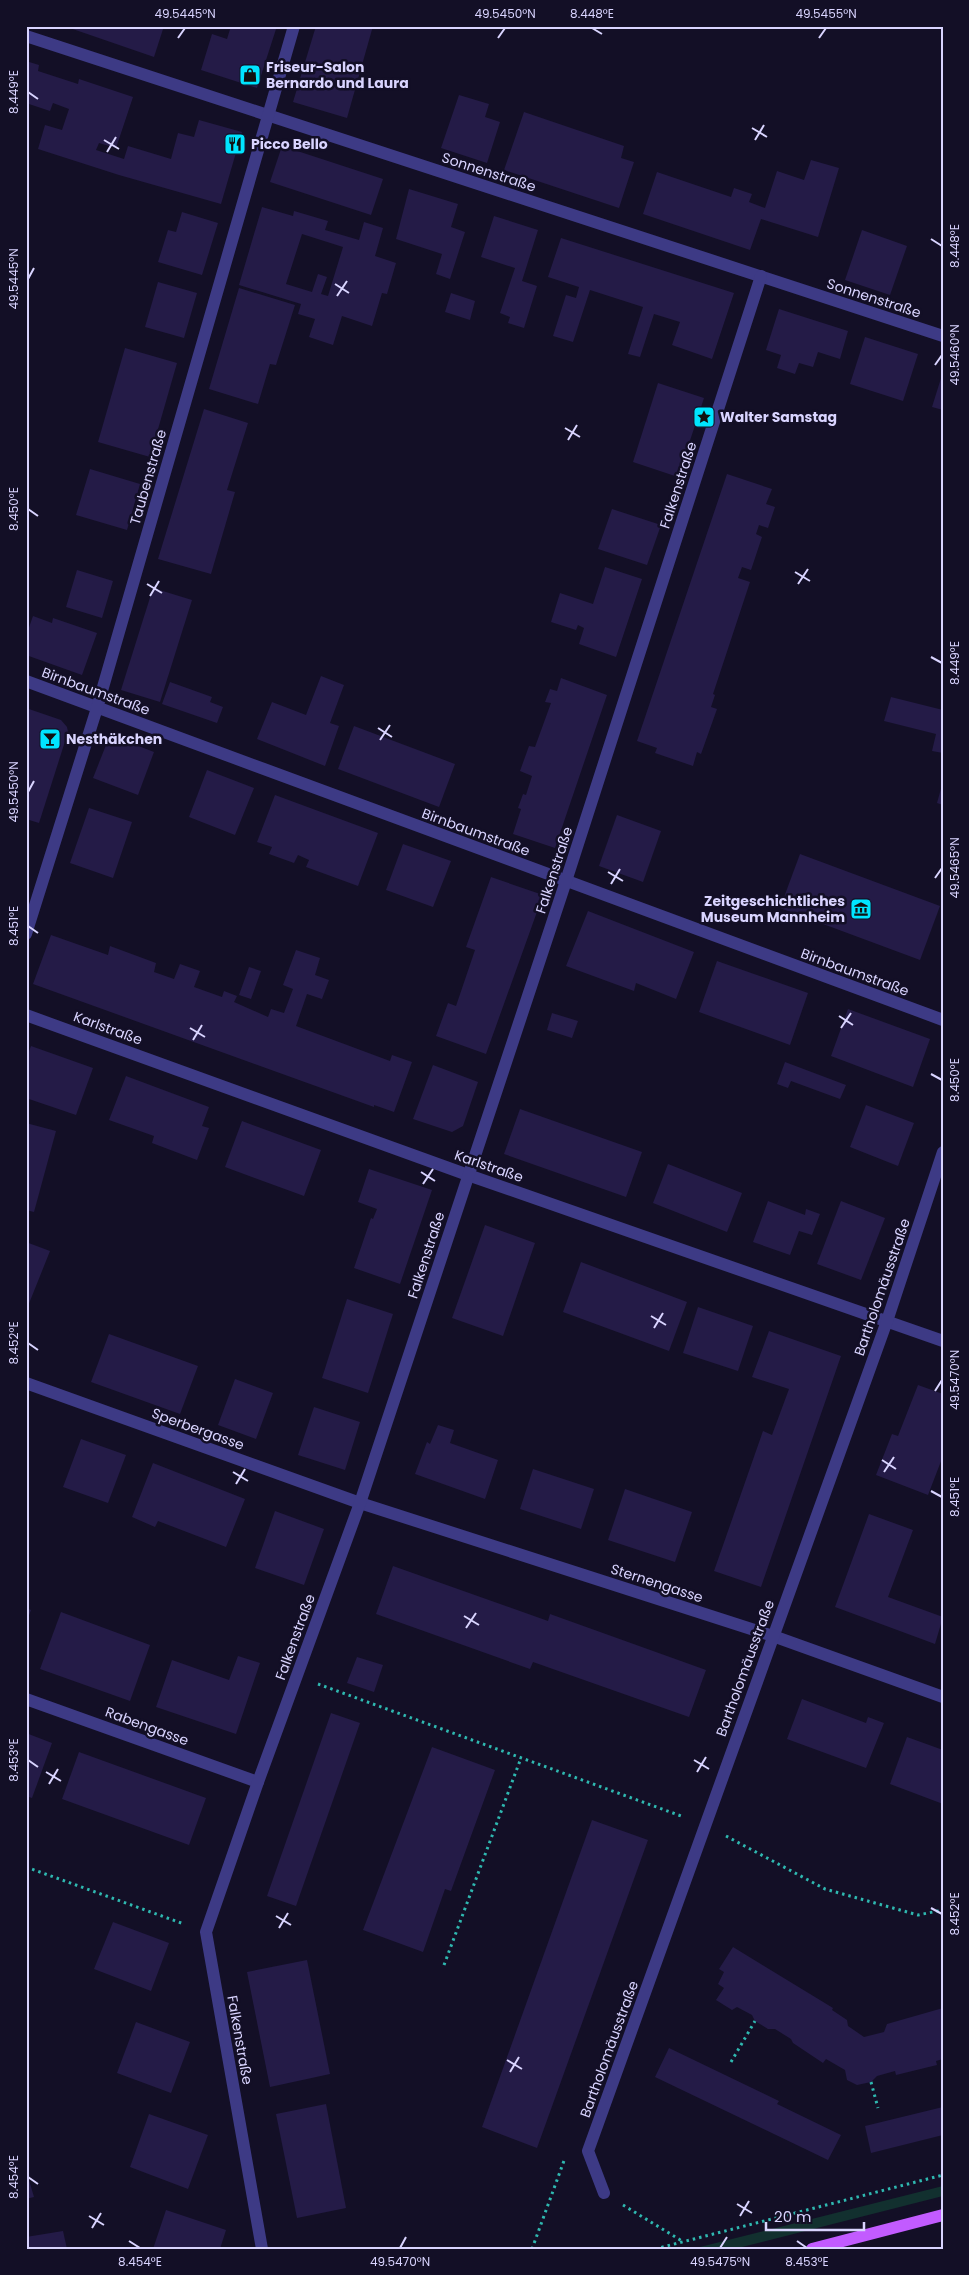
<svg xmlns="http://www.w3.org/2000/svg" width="969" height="2275" viewBox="0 0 969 2275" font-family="Poppins,sans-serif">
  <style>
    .green { fill: #12302f }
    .building { fill: #241b47; fill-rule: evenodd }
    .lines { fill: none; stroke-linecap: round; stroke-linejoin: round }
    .path { stroke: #2fb8b0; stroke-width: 3; stroke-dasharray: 2.5 4; stroke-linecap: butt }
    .minor { stroke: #3d3a85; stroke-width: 12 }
    .major { stroke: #c25bff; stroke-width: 12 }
    .ticks { fill: none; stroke: #d9d4ff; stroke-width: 2 }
    .labels { text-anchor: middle; stroke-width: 5; stroke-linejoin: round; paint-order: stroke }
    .poi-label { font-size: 14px; font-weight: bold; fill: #d9d4ff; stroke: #130f26; text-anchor: start }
    .street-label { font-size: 14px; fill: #d9d4ff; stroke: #130f26 }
    .neatline { fill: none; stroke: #d9d4ff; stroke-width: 2 }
    .ticks-label { font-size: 12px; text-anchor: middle; fill: #d9d4ff }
  </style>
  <rect width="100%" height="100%" fill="#130f26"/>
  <path class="green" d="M 943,2186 L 943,2196 L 734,2249 L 692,2249 Z"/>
  <g class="building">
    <path d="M 64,26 L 164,26 L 154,57 Z"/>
    <path d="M 231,26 L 277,26 L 257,88 L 201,70 L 212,34 L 227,39 Z"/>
    <path d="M 316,26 L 373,26 L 347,118 L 293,102 Z"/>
    <path d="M 26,61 L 39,65 L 38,71 L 78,84 L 79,79 L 133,97 L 116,148 L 99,143 L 96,150 L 124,159 L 128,146 L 171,159 L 178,133 L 194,137 L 199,120 L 242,132 L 221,204 L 119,175 L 38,149 L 45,125 L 62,130 L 69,109 L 53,103 L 50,111 L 26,103 Z"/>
    <path d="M 459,95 L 489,104 L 485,117 L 500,122 L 487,163 L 441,148 Z"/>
    <path d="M 524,112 L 624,146 L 621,158 L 634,162 L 619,208 L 504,170 Z"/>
    <path d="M 282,146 L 383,179 L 371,215 L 270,182 Z"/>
    <path d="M 811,160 L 839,168 L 818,237 L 761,219 L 750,250 L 643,214 L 657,172 L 731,197 L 734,188 L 752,194 L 749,202 L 765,208 L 777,171 L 804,180 Z"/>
    <path d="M 409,189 L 458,204 L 451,227 L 465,232 L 450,279 L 436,274 L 442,254 L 396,239 Z"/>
    <path d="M 262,207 L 293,216 L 294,211 L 328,221 L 325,230 L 359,240 L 364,222 L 383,228 L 375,256 L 396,263 L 387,294 L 382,293 L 372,326 L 342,316 L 333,345 L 309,337 L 315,319 L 298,314 L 301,304 L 239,285 ZM 302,234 L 343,247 L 328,296 L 321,294 L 327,277 L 318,274 L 312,292 L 286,284 Z"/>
    <path d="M 182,212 L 218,223 L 202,275 L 158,262 L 168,230 L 176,232 Z"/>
    <path d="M 494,216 L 538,230 L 522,281 L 537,286 L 524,328 L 508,323 L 510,317 L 500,313 L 515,268 L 481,257 Z"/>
    <path d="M 862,230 L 907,246 L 890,295 L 845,280 Z"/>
    <path d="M 561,238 L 734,293 L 712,359 L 672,345 L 680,322 L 654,314 L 640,357 L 628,354 L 643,307 L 590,290 L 573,342 L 553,336 L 566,295 L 576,298 L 579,287 L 548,277 Z"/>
    <path d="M 158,282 L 197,293 L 184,338 L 145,327 Z"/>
    <path d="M 239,288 L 295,305 L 276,365 L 270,364 L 258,404 L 209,389 Z"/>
    <path d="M 451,293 L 475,301 L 470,320 L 445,312 Z"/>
    <path d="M 779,309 L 848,331 L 840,359 L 818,352 L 813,367 L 799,363 L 795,374 L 777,368 L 781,355 L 766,350 Z"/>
    <path d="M 865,337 L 918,354 L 903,401 L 850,384 Z"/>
    <path d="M 125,348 L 177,363 L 150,457 L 98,442 Z"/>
    <path d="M 942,375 L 943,375 L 943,410 L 932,407 Z"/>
    <path d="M 658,383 L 704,398 L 678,477 L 633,462 Z"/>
    <path d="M 204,409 L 248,423 L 227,490 L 235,492 L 211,574 L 158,559 Z"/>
    <path d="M 90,469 L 140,484 L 127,530 L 76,515 Z"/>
    <path d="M 727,474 L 772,489 L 766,504 L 775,507 L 768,528 L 759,525 L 756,534 L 762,537 L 751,570 L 742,567 L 738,578 L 750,582 L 713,694 L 715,695 L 711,707 L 717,709 L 701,754 L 697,752 L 693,766 L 655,753 L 657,748 L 637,741 Z"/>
    <path d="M 612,509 L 661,525 L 647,565 L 598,549 Z"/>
    <path d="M 605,567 L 642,579 L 616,657 L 579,644 L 584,628 L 578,625 L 576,630 L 551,622 L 560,593 L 593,604 Z"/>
    <path d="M 77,570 L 113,581 L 102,618 L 66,607 Z"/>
    <path d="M 153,588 L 192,600 L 160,702 L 121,690 Z"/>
    <path d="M 33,616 L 52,623 L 53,618 L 97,633 L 82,675 L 26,655 L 26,636 Z"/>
    <path d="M 321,676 L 344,685 L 330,723 L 339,726 L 325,766 L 257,739 L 272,702 L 306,715 Z"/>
    <path d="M 561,678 L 607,695 L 555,848 L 513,834 L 521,809 L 518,808 L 523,794 L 526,795 L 532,776 L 520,771 L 529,746 L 535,747 L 551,703 L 545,702 L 550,689 L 557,691 Z"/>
    <path d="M 170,682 L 212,697 L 210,702 L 223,707 L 217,723 L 162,704 Z"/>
    <path d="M 891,697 L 943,710 L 943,753 L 932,751 L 936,734 L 884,721 Z"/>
    <path d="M 26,708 L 61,720 L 67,727 L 68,732 L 39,823 L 26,819 Z"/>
    <path d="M 354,726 L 455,764 L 439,807 L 338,769 Z"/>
    <path d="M 110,735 L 154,752 L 138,795 L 93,778 Z"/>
    <path d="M 207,770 L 254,788 L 235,835 L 189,817 Z"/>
    <path d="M 942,785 L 943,785 L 943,805 L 937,803 Z"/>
    <path d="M 275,795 L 378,833 L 358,886 L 306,867 L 309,860 L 298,855 L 294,863 L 269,854 L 272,847 L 257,842 Z"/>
    <path d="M 89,808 L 132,822 L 113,878 L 70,863 Z"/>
    <path d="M 617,815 L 661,831 L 643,882 L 599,866 Z"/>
    <path d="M 403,844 L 451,861 L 433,907 L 386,890 Z"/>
    <path d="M 800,854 L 940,906 L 920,960 L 780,908 Z"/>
    <path d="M 491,877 L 543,895 L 486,1054 L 436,1036 L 448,1003 L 456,1006 L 475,950 L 466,947 Z"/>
    <path d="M 588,911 L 694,952 L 676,999 L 636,983 L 634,991 L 566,966 Z"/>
    <path d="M 51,935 L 108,955 L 110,946 L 156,963 L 154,972 L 174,979 L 180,964 L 200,971 L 194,987 L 222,997 L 224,991 L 237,996 L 234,1002 L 268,1017 L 271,1009 L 284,1013 L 293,989 L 283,985 L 296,950 L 320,958 L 315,975 L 329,980 L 322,999 L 307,994 L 296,1026 L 390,1061 L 392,1055 L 412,1062 L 394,1112 L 374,1105 L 374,1107 L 33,984 Z"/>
    <path d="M 717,961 L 808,993 L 790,1045 L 699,1012 Z"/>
    <path d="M 249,967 L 261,971 L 251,999 L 239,995 Z"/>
    <path d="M 848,1009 L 930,1039 L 913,1087 L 831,1056 Z"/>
    <path d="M 552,1013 L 578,1021 L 572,1038 L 547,1030 Z"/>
    <path d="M 31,1046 L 93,1068 L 76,1115 L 26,1098 L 26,1059 Z"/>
    <path d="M 785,1062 L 846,1085 L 840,1099 L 791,1081 L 788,1088 L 777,1084 Z"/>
    <path d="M 433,1065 L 478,1082 L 463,1126 L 452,1132 L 413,1119 Z"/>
    <path d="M 126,1076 L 209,1107 L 202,1126 L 209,1128 L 197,1160 L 152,1143 L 154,1136 L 109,1120 Z"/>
    <path d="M 866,1105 L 914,1123 L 898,1166 L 850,1147 Z"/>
    <path d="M 520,1109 L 642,1152 L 626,1197 L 504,1154 Z"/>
    <path d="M 242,1121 L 321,1150 L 304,1196 L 225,1167 Z"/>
    <path d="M 26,1123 L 56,1131 L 34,1212 L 26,1210 Z"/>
    <path d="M 668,1164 L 742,1193 L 727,1232 L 653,1203 Z"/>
    <path d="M 369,1169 L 432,1190 L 400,1284 L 354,1268 L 371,1218 L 373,1219 L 377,1209 L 358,1202 Z"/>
    <path d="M 768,1201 L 805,1215 L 806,1209 L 820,1214 L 812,1235 L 799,1231 L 790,1255 L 753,1242 Z"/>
    <path d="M 841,1201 L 885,1218 L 861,1280 L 817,1264 Z"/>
    <path d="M 485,1225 L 535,1243 L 503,1336 L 452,1318 Z"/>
    <path d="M 26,1242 L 50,1251 L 26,1311 Z"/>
    <path d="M 581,1262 L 687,1302 L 669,1351 L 563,1312 Z"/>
    <path d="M 347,1299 L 393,1314 L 368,1393 L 322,1378 Z"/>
    <path d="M 698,1307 L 753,1326 L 738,1371 L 683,1353 Z"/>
    <path d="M 769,1331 L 841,1356 L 761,1587 L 714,1571 L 763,1431 L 772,1435 L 789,1389 L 752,1377 Z"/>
    <path d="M 109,1334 L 198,1366 L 180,1414 L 91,1382 Z"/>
    <path d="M 235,1379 L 273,1393 L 256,1439 L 218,1425 Z"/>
    <path d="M 918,1385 L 943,1394 L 943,1456 L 928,1495 L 876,1475 L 892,1434 L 898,1436 Z"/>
    <path d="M 314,1407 L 360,1422 L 345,1470 L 298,1455 Z"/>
    <path d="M 438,1425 L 454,1430 L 450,1443 L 498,1460 L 485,1499 L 415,1474 L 427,1442 L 430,1444 Z"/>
    <path d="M 81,1439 L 126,1455 L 108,1503 L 63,1487 Z"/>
    <path d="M 153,1463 L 245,1499 L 226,1547 L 158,1521 L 155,1527 L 132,1517 Z"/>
    <path d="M 533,1469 L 594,1489 L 581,1529 L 520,1509 Z"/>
    <path d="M 625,1489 L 692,1512 L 675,1562 L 608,1540 Z"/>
    <path d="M 275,1511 L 324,1529 L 304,1585 L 255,1568 Z"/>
    <path d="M 869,1514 L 913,1530 L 888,1597 L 943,1617 L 935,1644 L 835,1607 Z"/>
    <path d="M 393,1566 L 548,1621 L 550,1614 L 706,1670 L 689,1717 L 533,1662 L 530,1669 L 376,1614 Z"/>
    <path d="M 26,1608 L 31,1610 L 26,1623 Z"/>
    <path d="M 61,1612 L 150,1645 L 130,1701 L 40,1669 Z"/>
    <path d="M 238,1656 L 260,1663 L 236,1734 L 156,1707 L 172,1660 L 229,1680 Z"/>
    <path d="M 357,1657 L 383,1665 L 374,1692 L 347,1683 Z"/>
    <path d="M 802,1699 L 866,1723 L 868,1717 L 884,1723 L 866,1768 L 787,1739 Z"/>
    <path d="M 331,1713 L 360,1723 L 296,1906 L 267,1896 Z"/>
    <path d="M 26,1733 L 52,1743 L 32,1798 L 26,1796 Z"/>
    <path d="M 907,1737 L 943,1750 L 943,1804 L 890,1784 Z"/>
    <path d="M 432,1747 L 495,1770 L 451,1891 L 445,1889 L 423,1952 L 363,1930 Z"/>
    <path d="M 79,1752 L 206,1798 L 189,1845 L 62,1799 Z"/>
    <path d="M 592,1820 L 648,1840 L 537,2148 L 482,2127 Z"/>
    <path d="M 113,1922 L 169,1943 L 151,1991 L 94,1969 Z"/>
    <path d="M 733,1947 L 833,2008 L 832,2010 L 847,2020 L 848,2026 L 864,2037 L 884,2032 L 887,2024 L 943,2008 L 943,2059 L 936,2061 L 937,2065 L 896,2075 L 895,2071 L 877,2076 L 871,2082 L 857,2085 L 847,2080 L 845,2070 L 826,2059 L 823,2063 L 793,2043 L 791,2039 L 775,2029 L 768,2029 L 755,2021 L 752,2015 L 737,2007 L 732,2010 L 716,2000 L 724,1988 L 718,1984 L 724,1972 L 719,1969 Z"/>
    <path d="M 307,1960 L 330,2074 L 270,2087 L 247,1972 Z"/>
    <path d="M 136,2022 L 190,2042 L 171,2093 L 117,2073 Z"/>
    <path d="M 669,2048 L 779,2101 L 777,2104 L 841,2135 L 828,2160 L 655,2077 Z"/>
    <path d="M 326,2104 L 346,2208 L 297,2218 L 276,2114 Z"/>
    <path d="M 943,2107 L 943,2135 L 871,2153 L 865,2126 Z"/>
    <path d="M 149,2114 L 208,2135 L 188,2189 L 130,2167 Z"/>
    <path d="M 26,2170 L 34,2197 L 26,2199 Z"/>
    <path d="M 166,2210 L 226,2230 L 220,2249 L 153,2249 Z"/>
    <path d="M 63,2231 L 67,2249 L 26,2249 L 26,2237 Z"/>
  </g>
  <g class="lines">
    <g class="path">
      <path d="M 318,1684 L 684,1817"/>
      <path d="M 726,1836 L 825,1889 L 918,1915 L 943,1910"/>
      <path d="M 26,1867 L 184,1924"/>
      <path d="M 444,1965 L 521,1758"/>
      <path d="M 731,2062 L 755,2021"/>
      <path d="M 871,2082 L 878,2108"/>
      <path d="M 623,2205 L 682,2241"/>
      <path d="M 532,2249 L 565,2158"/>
      <path d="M 655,2249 L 943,2175"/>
    </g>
    <g class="minor">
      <path d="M 26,36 L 943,336"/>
      <path d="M 26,681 L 943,1020"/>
      <path d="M 26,934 L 97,708 L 294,26"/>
      <path d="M 26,1015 L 468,1175 L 943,1341"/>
      <path d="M 26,1383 L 360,1503 L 773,1636 L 943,1697"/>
      <path d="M 26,1699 L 258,1782"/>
      <path d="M 604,2193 L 588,2151 L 887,1321 L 943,1152"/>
      <path d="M 262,2249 L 206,1932 L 258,1782 L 360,1503 L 566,881 L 761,276"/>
    </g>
    <path class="major" d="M 812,2249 L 943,2215"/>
  </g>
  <path class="ticks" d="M 592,28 L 602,34M 178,38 L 185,28M 498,38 L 505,28M 819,38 L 826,28M 28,92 L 38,99M 752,128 L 767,137M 104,140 L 119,149M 755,140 L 764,125M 107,152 L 116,137M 931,239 L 942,246M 28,279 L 34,268M 335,284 L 349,293M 337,296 L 347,281M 935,365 L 942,355M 565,428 L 580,437M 568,440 L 577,425M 28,509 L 38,516M 795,572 L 810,581M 147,584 L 162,593M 798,584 L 808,569M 150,596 L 159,581M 931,657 L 942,663M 378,728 L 392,737M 380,740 L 390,725M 28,792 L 34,781M 608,872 L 623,881M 935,878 L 942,868M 611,884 L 620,869M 28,926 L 38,933M 839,1016 L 853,1025M 190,1028 L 205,1037M 841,1028 L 851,1013M 193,1040 L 202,1025M 931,1074 L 942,1080M 421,1172 L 435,1181M 423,1184 L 433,1169M 651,1316 L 666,1325M 654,1328 L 663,1313M 28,1343 L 38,1350M 935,1391 L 942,1380M 882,1460 L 896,1469M 233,1472 L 248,1481M 884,1472 L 894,1457M 236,1484 L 245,1469M 931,1491 L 942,1497M 464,1616 L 479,1625M 466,1628 L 476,1613M 28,1760 L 38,1767M 694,1760 L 709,1769M 46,1772 L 61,1781M 697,1772 L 706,1757M 49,1784 L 58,1769M 931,1908 L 942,1914M 276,1916 L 291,1925M 279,1928 L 288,1913M 507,2060 L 522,2069M 510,2072 L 519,2057M 28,2177 L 38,2184M 737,2204 L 752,2213M 89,2216 L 104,2225M 740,2216 L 749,2201M 92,2228 L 101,2213M 129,2241 L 140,2248M 797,2241 L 807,2248M 400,2248 L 406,2237M 720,2248 L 727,2237"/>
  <defs>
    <g id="shop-square" transform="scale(1.125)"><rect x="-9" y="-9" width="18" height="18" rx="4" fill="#00e5ff" stroke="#130f26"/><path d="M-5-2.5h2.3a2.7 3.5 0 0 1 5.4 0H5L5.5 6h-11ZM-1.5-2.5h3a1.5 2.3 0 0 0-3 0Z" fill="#111"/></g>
    <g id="restaurant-square" transform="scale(1.125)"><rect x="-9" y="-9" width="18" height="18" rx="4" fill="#00e5ff" stroke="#130f26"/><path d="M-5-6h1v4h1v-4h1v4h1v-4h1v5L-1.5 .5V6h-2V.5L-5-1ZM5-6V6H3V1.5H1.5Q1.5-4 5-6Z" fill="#111"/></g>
    <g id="sight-square" transform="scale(1.125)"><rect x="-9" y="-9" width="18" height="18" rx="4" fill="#00e5ff" stroke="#130f26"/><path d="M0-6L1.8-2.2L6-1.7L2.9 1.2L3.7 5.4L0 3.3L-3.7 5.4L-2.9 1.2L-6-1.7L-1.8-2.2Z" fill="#111"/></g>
    <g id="bar-square" transform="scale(1.125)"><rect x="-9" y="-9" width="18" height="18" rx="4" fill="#00e5ff" stroke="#130f26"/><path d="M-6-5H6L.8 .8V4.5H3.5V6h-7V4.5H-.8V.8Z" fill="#111"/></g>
    <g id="museum-square" transform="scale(1.125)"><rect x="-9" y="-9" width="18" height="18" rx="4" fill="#00e5ff" stroke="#130f26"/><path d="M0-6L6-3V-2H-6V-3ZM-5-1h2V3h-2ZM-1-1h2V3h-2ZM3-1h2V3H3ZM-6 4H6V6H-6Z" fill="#111"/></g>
  </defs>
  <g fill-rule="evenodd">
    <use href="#shop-square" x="250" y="75"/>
    <use href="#restaurant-square" x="235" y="144"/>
    <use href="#sight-square" x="704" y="417"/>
    <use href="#bar-square" x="50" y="739"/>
    <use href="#museum-square" x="861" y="909"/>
  </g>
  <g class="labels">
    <g class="poi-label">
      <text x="266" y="72">Friseur-Salon<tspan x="266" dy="16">Bernardo und Laura</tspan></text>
      <text x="251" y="149">Picco Bello</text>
      <text x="720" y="422">Walter Samstag</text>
      <text x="66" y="744">Nesthäkchen</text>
      <text x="845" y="906" text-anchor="end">Zeitgeschichtliches<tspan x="845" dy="16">Museum Mannheim</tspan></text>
    </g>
    <g class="street-label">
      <text transform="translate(489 172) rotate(18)" y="5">Sonnenstraße</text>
      <text transform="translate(874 298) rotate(18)" y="5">Sonnenstraße</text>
      <text transform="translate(148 477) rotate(-74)" y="5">Taubenstraße</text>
      <text transform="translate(678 485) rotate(-72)" y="5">Falkenstraße</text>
      <text transform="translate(96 691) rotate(20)" y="5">Birnbaumstraße</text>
      <text transform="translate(476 832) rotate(20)" y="5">Birnbaumstraße</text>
      <text transform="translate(554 870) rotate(-72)" y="5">Falkenstraße</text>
      <text transform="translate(855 972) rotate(20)" y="5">Birnbaumstraße</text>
      <text transform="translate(108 1028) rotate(20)" y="5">Karlstraße</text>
      <text transform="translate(489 1166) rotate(19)" y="5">Karlstraße</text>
      <text transform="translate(426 1255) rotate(-72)" y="5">Falkenstraße</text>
      <text transform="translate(882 1287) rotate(-71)" y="5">Bartholomäusstraße</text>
      <text transform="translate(198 1429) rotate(20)" y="5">Sperbergasse</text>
      <text transform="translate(657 1583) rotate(18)" y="5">Sternengasse</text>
      <text transform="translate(295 1637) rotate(-70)" y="5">Falkenstraße</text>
      <text transform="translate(745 1668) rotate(-70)" y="5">Bartholomäusstraße</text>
      <text transform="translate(147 1726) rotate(20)" y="5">Rabengasse</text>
      <text transform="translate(240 2040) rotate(80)" y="5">Falkenstraße</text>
      <text transform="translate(609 2049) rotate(-70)" y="5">Bartholomäusstraße</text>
    </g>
  </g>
  <rect width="969" height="2275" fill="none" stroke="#130f26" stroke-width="55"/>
  <path d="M766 2222v8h98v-8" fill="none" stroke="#d9d4ff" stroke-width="2.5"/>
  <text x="774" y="2222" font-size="15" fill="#d9d4ff" stroke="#130f26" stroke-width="4" paint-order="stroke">20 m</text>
  <rect x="28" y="28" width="914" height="2220" class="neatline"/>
  <g class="ticks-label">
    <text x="185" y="18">49.5445°N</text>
    <text x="505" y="18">49.5450°N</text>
    <text x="592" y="18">8.448°E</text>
    <text x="826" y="18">49.5455°N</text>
    <text transform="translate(14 92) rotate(-90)" y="4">8.449°E</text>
    <text transform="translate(955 246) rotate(-90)" y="4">8.448°E</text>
    <text transform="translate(14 279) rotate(-90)" y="4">49.5445°N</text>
    <text transform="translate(955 355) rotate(-90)" y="4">49.5460°N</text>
    <text transform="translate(14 509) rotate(-90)" y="4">8.450°E</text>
    <text transform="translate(955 663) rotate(-90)" y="4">8.449°E</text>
    <text transform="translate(14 792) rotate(-90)" y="4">49.5450°N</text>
    <text transform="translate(955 868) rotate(-90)" y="4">49.5465°N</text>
    <text transform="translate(14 926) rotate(-90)" y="4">8.451°E</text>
    <text transform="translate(955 1080) rotate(-90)" y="4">8.450°E</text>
    <text transform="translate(14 1343) rotate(-90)" y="4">8.452°E</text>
    <text transform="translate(955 1380) rotate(-90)" y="4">49.5470°N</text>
    <text transform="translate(955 1497) rotate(-90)" y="4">8.451°E</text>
    <text transform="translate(14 1760) rotate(-90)" y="4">8.453°E</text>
    <text transform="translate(955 1914) rotate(-90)" y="4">8.452°E</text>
    <text transform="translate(14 2177) rotate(-90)" y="4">8.454°E</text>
    <text x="140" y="2266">8.454°E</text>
    <text x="400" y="2266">49.5470°N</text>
    <text x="720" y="2266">49.5475°N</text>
    <text x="807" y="2266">8.453°E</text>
  </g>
</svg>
